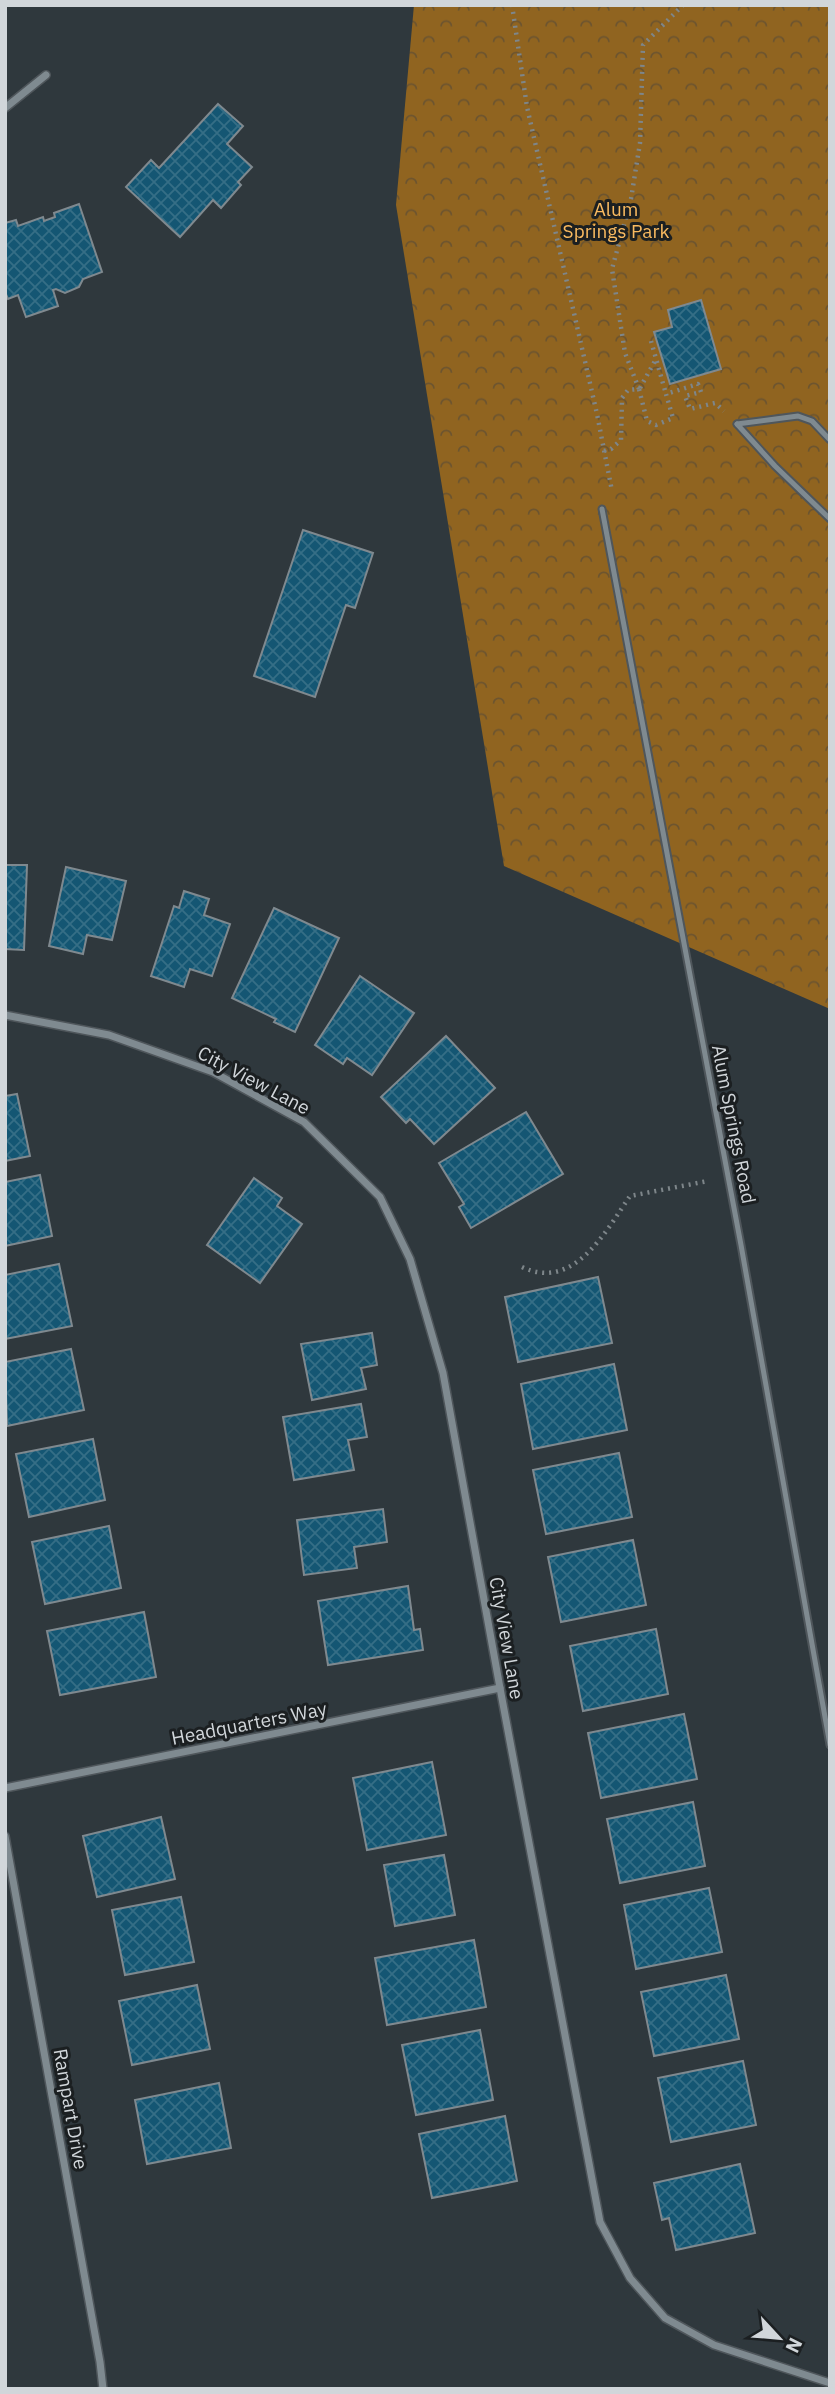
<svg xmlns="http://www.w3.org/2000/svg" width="835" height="2394" viewBox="0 0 835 2394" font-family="'IBM Plex Sans',sans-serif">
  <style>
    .forest { fill: url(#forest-crowns) }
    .building { fill: url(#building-cross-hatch); stroke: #7f898f; stroke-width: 2 }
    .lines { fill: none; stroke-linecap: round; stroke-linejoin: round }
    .lane-casing { stroke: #4f565b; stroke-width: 9 }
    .street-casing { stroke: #4f565b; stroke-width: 10 }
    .path { stroke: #7e868a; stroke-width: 4.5; stroke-dasharray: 2 5; stroke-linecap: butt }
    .lane { stroke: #7f8a90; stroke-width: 5 }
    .street { stroke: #7f8a90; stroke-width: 7 }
    .labels { text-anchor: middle; stroke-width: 6; stroke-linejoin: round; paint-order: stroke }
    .park-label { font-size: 19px; fill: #f9ba60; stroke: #1b1f21 }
    .street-label { font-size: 19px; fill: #d1d6da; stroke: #1b1f21 }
  </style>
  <defs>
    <pattern id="forest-crowns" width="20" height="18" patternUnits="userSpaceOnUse" patternTransform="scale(1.75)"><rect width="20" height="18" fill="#906420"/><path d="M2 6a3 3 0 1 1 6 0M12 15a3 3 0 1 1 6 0" fill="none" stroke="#6c542f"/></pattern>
    <pattern id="building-cross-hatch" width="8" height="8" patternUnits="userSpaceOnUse" patternTransform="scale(1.75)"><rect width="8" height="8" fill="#145673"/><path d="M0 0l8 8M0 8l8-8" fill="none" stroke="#356e86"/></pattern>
  </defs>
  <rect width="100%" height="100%" fill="#2f383d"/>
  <path class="forest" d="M 414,5 L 830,5 L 830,1009 L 504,866 L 396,205 Z"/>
  <g class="building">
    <path d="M 218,104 L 243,126 L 227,144 L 252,167 L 238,182 L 241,185 L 221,208 L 213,200 L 180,237 L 126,187 L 151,160 L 159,168 Z"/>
    <path d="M 79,204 L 102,272 L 83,279 L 79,287 L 65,293 L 56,289 L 53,290 L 58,306 L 26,317 L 18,295 L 8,299 L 5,292 L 5,223 L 16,220 L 18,226 L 43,217 L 44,221 L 55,217 L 54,213 Z"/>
    <path d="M 701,300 L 721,369 L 670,384 L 654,332 L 672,327 L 668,310 Z"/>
    <path d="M 303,530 L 373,553 L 355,608 L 346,605 L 315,697 L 254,676 Z"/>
    <path d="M 5,865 L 27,865 L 24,950 L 5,949 Z"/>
    <path d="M 66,867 L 126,881 L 112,940 L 87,935 L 83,954 L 49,946 Z"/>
    <path d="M 184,891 L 209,899 L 204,915 L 230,924 L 212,976 L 190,969 L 184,987 L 151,976 L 174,906 L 179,908 Z"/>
    <path d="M 274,908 L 339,938 L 295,1032 L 274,1022 L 276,1019 L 232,998 Z"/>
    <path d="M 360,976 L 414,1013 L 372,1075 L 347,1058 L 343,1064 L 315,1045 Z"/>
    <path d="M 446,1036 L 495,1088 L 434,1144 L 410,1119 L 406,1123 L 381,1097 Z"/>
    <path d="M 17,1094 L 30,1156 L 5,1161 L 5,1096 Z"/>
    <path d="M 526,1112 L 563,1174 L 471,1228 L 459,1207 L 464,1204 L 439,1163 Z"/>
    <path d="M 40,1175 L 52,1236 L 5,1246 L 5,1182 Z"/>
    <path d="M 254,1178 L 282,1198 L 277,1206 L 302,1224 L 260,1283 L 207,1245 Z"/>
    <path d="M 59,1264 L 72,1326 L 5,1339 L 5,1275 Z"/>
    <path d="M 598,1277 L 612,1343 L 518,1362 L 505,1297 Z"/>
    <path d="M 372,1333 L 377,1365 L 361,1368 L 366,1389 L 312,1400 L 301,1344 Z"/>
    <path d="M 71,1349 L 84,1410 L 7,1426 L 5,1362 Z"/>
    <path d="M 614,1364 L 627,1430 L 533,1449 L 521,1384 Z"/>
    <path d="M 361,1404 L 367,1437 L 348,1440 L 354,1470 L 294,1480 L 283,1417 Z"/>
    <path d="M 93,1439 L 105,1500 L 29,1517 L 16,1454 Z"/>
    <path d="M 619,1453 L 632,1517 L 546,1534 L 533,1470 Z"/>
    <path d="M 383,1509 L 387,1542 L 354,1547 L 357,1568 L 304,1575 L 297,1520 Z"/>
    <path d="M 109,1526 L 121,1588 L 45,1604 L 32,1542 Z"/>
    <path d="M 633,1540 L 646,1605 L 561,1622 L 548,1557 Z"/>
    <path d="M 408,1586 L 414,1630 L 420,1629 L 423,1650 L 328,1665 L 318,1601 Z"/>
    <path d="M 144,1612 L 156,1677 L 60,1695 L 47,1631 Z"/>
    <path d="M 656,1629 L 668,1694 L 583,1711 L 570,1646 Z"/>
    <path d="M 684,1714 L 697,1779 L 601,1798 L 588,1733 Z"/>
    <path d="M 432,1762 L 446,1835 L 367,1850 L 353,1778 Z"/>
    <path d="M 693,1802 L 705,1866 L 620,1883 L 607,1819 Z"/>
    <path d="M 161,1817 L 175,1879 L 97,1897 L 83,1836 Z"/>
    <path d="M 444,1855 L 455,1915 L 395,1926 L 384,1865 Z"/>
    <path d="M 709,1888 L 722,1952 L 636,1969 L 624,1905 Z"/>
    <path d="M 181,1897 L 194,1962 L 125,1975 L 112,1910 Z"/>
    <path d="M 474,1940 L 486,2007 L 387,2025 L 375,1958 Z"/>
    <path d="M 726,1975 L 739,2039 L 654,2056 L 641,1992 Z"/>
    <path d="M 197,1985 L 210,2049 L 132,2065 L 119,2001 Z"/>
    <path d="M 480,2030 L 493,2100 L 416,2115 L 402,2045 Z"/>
    <path d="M 743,2061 L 756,2125 L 671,2142 L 658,2078 Z"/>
    <path d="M 219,2083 L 231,2148 L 147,2164 L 135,2100 Z"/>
    <path d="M 505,2116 L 517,2181 L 432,2198 L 419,2134 Z"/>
    <path d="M 740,2164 L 755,2233 L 676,2250 L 669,2218 L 662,2220 L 654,2183 Z"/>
  </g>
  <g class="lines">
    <g class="lane-casing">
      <g id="lane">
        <path d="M 737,424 L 775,466 L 830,519"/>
        <path d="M 737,424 L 798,416 L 812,421 L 830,440"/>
        <path d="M 602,509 L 741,1245 L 830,1745"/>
      </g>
    </g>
    <g class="street-casing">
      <g id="street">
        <path d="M 5,108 L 46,75"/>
        <path d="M 5,1015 L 109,1035 L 213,1072 L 304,1122 L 380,1197 L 410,1259 L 443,1373 L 500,1688 L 600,2222 L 630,2278 L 665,2318 L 714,2345 L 830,2383"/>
        <path d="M 5,1788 L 500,1688"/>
        <path d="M 5,1836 L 100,2362 L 103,2389"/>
      </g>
    </g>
    <g class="path">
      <path d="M 512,5 L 527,107 L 597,414 L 612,491"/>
      <path d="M 651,341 L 666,394"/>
      <path d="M 640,388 L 656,359"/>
      <path d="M 639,389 L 625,353 L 612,269 L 631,199 L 640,143 L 643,45 L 683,5"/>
      <path d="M 604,451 L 611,449 L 621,440 L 622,398 L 628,390 L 639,389 L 647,421 L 656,425 L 673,418 L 666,394 L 698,384 L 701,392 L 685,396 L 690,409 L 715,403 L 724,411"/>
      <path d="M 522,1267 C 574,1292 606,1231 630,1196 L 708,1181"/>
    </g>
    <use href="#lane" class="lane"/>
    <use href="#street" class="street"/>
  </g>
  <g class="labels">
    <g class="park-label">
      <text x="616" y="216">Alum<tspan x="616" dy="22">Springs Park</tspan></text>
    </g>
    <g class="street-label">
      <text transform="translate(254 1080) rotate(28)" y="7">City View Lane</text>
      <text transform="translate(734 1124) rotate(79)" y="7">Alum Springs Road</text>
      <text transform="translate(507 1638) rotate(80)" y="7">City View Lane</text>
      <text transform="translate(249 1723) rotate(-11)" y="7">Headquarters Way</text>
      <text transform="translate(71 2109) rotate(80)" y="7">Rampart Drive</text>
    </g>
  </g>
  <rect width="835" height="2394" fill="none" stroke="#d1d6da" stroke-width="14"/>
  <g transform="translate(779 2338) rotate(116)" stroke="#1b1f21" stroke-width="5" paint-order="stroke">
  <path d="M0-5L12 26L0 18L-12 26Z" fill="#d1d6da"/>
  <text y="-10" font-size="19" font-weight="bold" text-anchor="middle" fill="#d1d6da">N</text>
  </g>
</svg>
